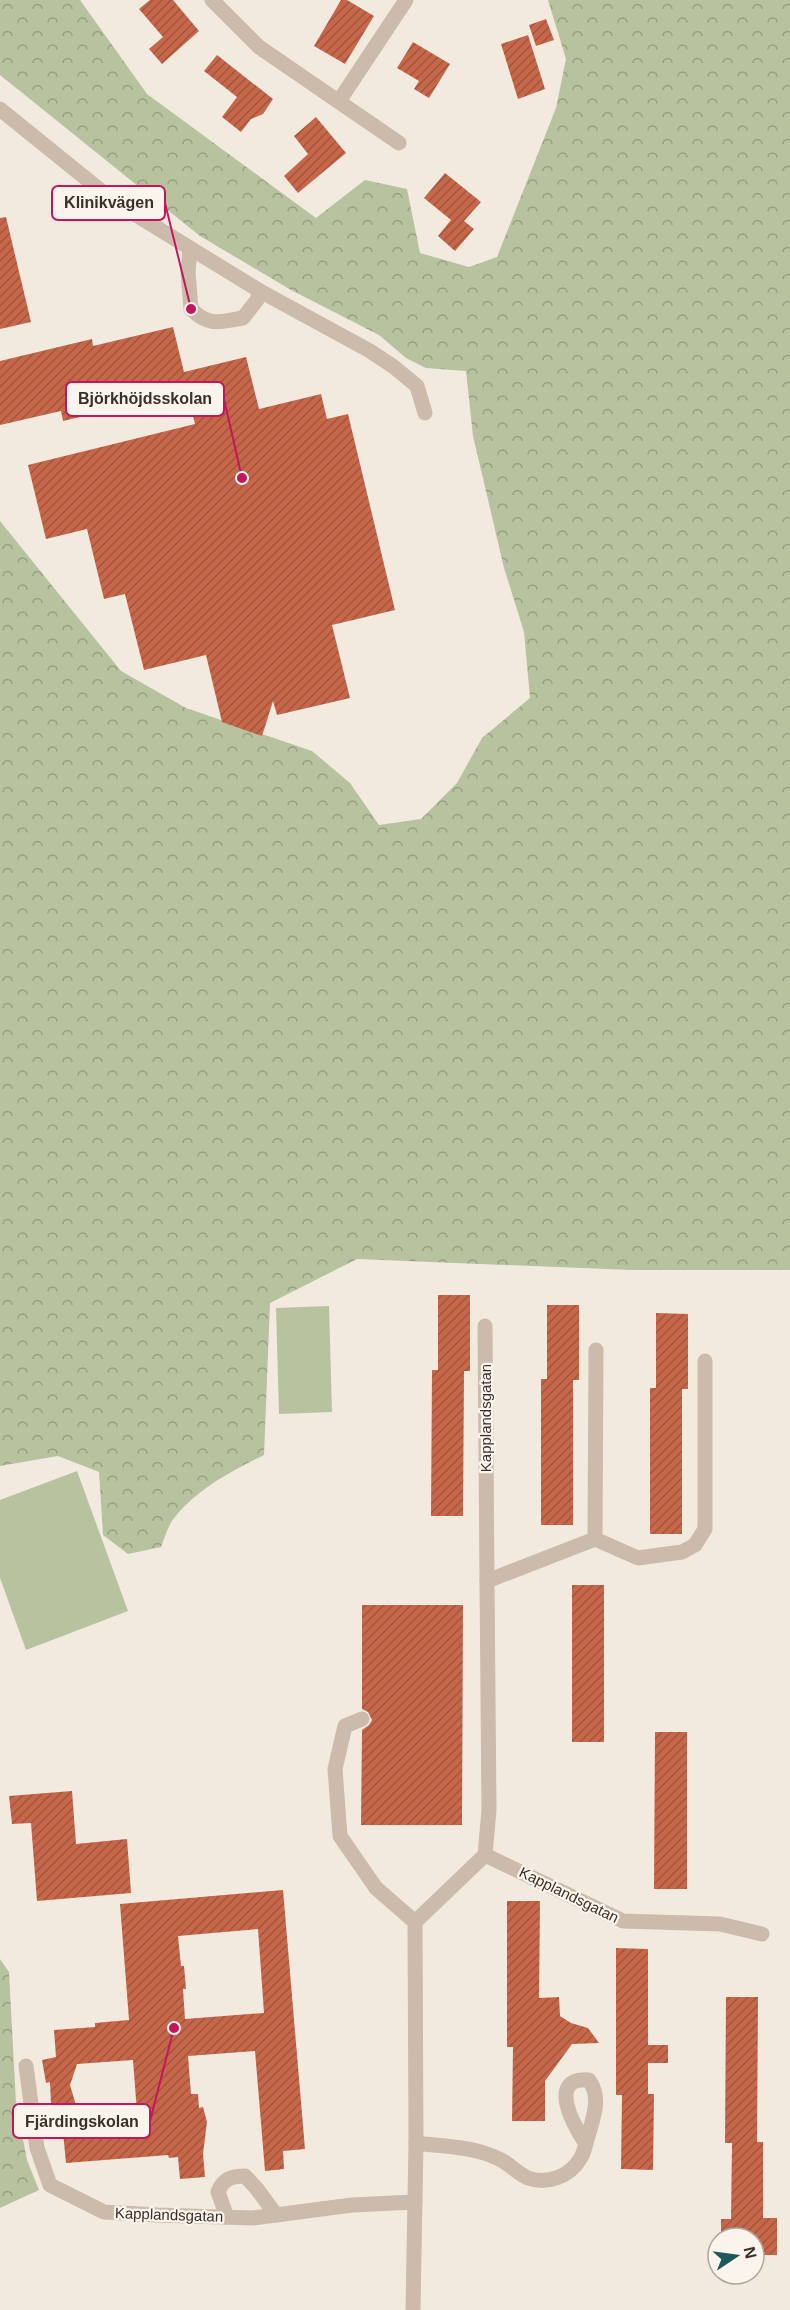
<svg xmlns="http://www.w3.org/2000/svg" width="790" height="2310" viewBox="0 0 790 2310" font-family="Helvetica,sans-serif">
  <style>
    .grass { fill: #b7c39f }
    .forest { fill: url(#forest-crowns) }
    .building { fill: url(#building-hatch); fill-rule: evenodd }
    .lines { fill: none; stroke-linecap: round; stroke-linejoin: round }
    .minor { stroke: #ccbaab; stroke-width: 15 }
    .labels { text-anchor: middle; stroke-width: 4.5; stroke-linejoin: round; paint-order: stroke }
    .street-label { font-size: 15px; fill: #3a2f2a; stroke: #faf4ec }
    .leader { fill: none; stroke: #c2185b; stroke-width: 2 }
    .callout-dot { fill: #c2185b; stroke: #faf4ec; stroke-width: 2 }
    .callout { fill: #faf4ec; stroke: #c2185b; stroke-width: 2 }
    .callout-label { font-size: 16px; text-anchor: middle; font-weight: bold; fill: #3a2f2a }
  </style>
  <defs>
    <pattern id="forest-crowns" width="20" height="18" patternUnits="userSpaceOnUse" patternTransform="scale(1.5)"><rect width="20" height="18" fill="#b7c39f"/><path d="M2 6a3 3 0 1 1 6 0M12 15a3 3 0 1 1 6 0" fill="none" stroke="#969f82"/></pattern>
    <pattern id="building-hatch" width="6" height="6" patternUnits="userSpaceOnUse" patternTransform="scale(1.5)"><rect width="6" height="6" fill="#c6674a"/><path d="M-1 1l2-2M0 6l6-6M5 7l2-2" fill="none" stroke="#a2553e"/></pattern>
  </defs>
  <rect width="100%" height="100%" fill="#f3eadf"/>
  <g class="grass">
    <path d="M 329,1306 L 332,1412 L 279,1414 L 276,1308 Z"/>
    <path d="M 77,1471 L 128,1611 L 26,1650 L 0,1578 L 0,1500 Z"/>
  </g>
  <g class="forest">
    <path d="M 0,0 L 80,0 L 147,94 L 316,218 L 365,180 L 407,189 L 420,253 L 469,267 L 497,257 L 556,108 L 566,59 L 548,0 L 790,0 L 790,1270 L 631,1270 L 357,1259 L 270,1303 L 264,1455 C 233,1470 197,1489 175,1517 C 168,1525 165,1537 161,1547 L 128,1554 L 103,1535 L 99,1472 L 58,1456 L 0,1466 L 0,521 L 121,671 L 186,708 L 312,751 L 350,783 L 379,825 L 421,819 L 457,783 L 482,738 L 530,698 L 524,632 L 504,568 L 473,436 L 466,371 L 426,368 L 406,358 L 379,335 L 291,290 L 200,236 L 0,75 Z"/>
    <path d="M 0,1959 L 9,1972 L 16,2103 L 27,2160 L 39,2190 L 0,2208 Z"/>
  </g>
  <g class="building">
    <path d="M 150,0 L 173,0 L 199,31 L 162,64 L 149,49 L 163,37 L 139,9 Z"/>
    <path d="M 341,0 L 347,0 L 374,16 L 345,64 L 314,46 Z"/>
    <path d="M 546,19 L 554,40 L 536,46 L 529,25 Z"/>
    <path d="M 528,35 L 545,89 L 518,99 L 501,44 Z"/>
    <path d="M 413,42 L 450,64 L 429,98 L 414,89 L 419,81 L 397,68 Z"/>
    <path d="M 217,55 L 273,99 L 263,114 L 251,119 L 241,132 L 222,117 L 237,97 L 204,71 Z"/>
    <path d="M 316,117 L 346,153 L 298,193 L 284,176 L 308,154 L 294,136 Z"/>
    <path d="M 445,173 L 481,202 L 464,221 L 474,229 L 455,251 L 438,236 L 451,220 L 424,198 Z"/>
    <path d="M 6,217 L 31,322 L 0,329 L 0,218 Z"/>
    <path d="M 173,327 L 184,372 L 246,357 L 259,409 L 321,394 L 327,419 L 348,414 L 395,610 L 332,625 L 350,698 L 277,715 L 273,701 L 262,736 L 222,722 L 206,655 L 144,670 L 125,594 L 104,599 L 87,529 L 46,539 L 28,465 L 195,424 L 187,392 L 63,421 L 61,411 L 0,425 L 0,361 L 92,339 L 93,346 Z"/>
    <path d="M 438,1295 L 470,1295 L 470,1371 L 464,1371 L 463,1516 L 431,1516 L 432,1370 L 438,1370 Z"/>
    <path d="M 547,1305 L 579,1305 L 579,1380 L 573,1380 L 573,1525 L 541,1525 L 541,1379 L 547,1379 Z"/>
    <path d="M 656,1313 L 688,1314 L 688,1389 L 682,1389 L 682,1534 L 650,1534 L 650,1388 L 656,1388 Z"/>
    <rect x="572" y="1585" width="32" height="157"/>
    <path d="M 362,1605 L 463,1605 L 462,1825 L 361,1825 L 362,1730 L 369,1725 L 372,1720 L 368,1712 L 362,1709 Z"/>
    <path d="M 655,1732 L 687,1732 L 687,1889 L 654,1889 Z"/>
    <path d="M 72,1791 L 76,1844 L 127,1839 L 131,1893 L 37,1901 L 31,1823 L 12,1824 L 9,1796 Z"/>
    <path d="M 283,1890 L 305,2149 L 283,2151 L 284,2169 L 265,2171 L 255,2051 L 188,2056 L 191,2094 L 198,2094 L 199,2108 L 203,2107 L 207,2122 L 203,2154 L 205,2177 L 180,2179 L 178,2157 L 169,2158 L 168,2155 L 66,2163 L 63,2132 L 54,2133 L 53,2124 L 52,2125 L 50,2082 L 46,2083 L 42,2060 L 56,2057 L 54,2030 L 95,2027 L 95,2023 L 129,2020 L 120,1904 ZM 258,1929 L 264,2013 L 185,2019 L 183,1989 L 186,1989 L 184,1966 L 181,1966 L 178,1936 ZM 133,2060 L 138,2125 L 83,2129 L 70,2085 L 77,2064 Z"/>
    <path d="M 507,1901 L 540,1901 L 539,1998 L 559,1997 L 560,2016 L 571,2023 L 588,2028 L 599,2043 L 572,2044 L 545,2081 L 545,2121 L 512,2121 L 513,2047 L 507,2047 Z"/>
    <path d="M 616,1948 L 648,1949 L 648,2045 L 668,2045 L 668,2063 L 648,2063 L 648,2094 L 654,2094 L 653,2170 L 621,2169 L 622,2095 L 616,2095 Z"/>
    <path d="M 726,1997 L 758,1997 L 757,2142 L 763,2142 L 763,2218 L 777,2218 L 777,2255 L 754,2255 L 754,2238 L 721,2236 L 721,2219 L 731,2219 L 732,2143 L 725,2143 Z"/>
  </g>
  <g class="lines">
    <g class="minor">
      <path d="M 212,0 L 259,47 L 399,143"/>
      <path d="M 339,101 L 406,0"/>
      <path d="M 0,109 L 115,202 L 260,291 L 370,351 L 394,367 L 417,386 L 425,413"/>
      <path d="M 190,249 L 188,272 L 191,309 C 209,327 220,322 243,318 L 257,300 L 260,291"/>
      <path d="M 485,1326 L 487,1581"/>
      <path d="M 595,1539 L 596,1350"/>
      <path d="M 362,1719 L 345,1726 L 335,1769 L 340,1836 L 376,1888 L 415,1922"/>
      <path d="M 485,1855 L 623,1921 L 720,1924 L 762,1934"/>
      <path d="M 26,2066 L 37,2148 L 50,2185 L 104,2212 L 157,2215 L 253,2218 L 352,2205 L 415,2202"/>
      <path d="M 416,2143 C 437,2146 464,2146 484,2153 C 490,2155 496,2157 501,2160 C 511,2165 518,2174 528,2178 C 548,2185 570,2176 580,2159 C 585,2152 586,2141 589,2133 C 594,2115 601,2097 589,2080 C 546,2077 574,2126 586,2144"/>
      <path d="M 227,2217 L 218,2192 C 223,2179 231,2176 245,2176 L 257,2189 L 276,2215"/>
      <path d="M 413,2310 L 416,2143 L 415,1922 L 485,1855 L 489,1810 L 487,1581 L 595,1539 L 638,1558 L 682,1552 L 695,1545 L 705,1529 L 705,1361"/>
    </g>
  </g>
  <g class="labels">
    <g class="street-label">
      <text transform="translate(486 1418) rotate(-90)" y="5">Kapplandsgatan</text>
      <text transform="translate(569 1895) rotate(26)" y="5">Kapplandsgatan</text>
      <text transform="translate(169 2215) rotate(2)" y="5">Kapplandsgatan</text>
    </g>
  </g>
  <path class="leader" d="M191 309L165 203M242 478L224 399M174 2028L150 2121"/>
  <g class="callout-dot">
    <circle cx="191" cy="309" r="6"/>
    <circle cx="242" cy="478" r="6"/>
    <circle cx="174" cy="2028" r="6"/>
  </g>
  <g class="callout">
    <rect x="52" y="186" width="113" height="34" rx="6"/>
    <rect x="66" y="382" width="158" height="34" rx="6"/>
    <rect x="13" y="2104" width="137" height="34" rx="6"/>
  </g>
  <g class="callout-label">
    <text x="109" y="208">Klinikvägen</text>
    <text x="145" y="404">Björkhöjdsskolan</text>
    <text x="82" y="2127">Fjärdingskolan</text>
  </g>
  <g transform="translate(736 2256) rotate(77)"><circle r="28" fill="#faf4ec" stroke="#ada59e" stroke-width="1.5"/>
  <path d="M0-4.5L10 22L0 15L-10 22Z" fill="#1f585c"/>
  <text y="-9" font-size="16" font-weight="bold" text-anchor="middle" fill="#3a2f2a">N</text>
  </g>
</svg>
